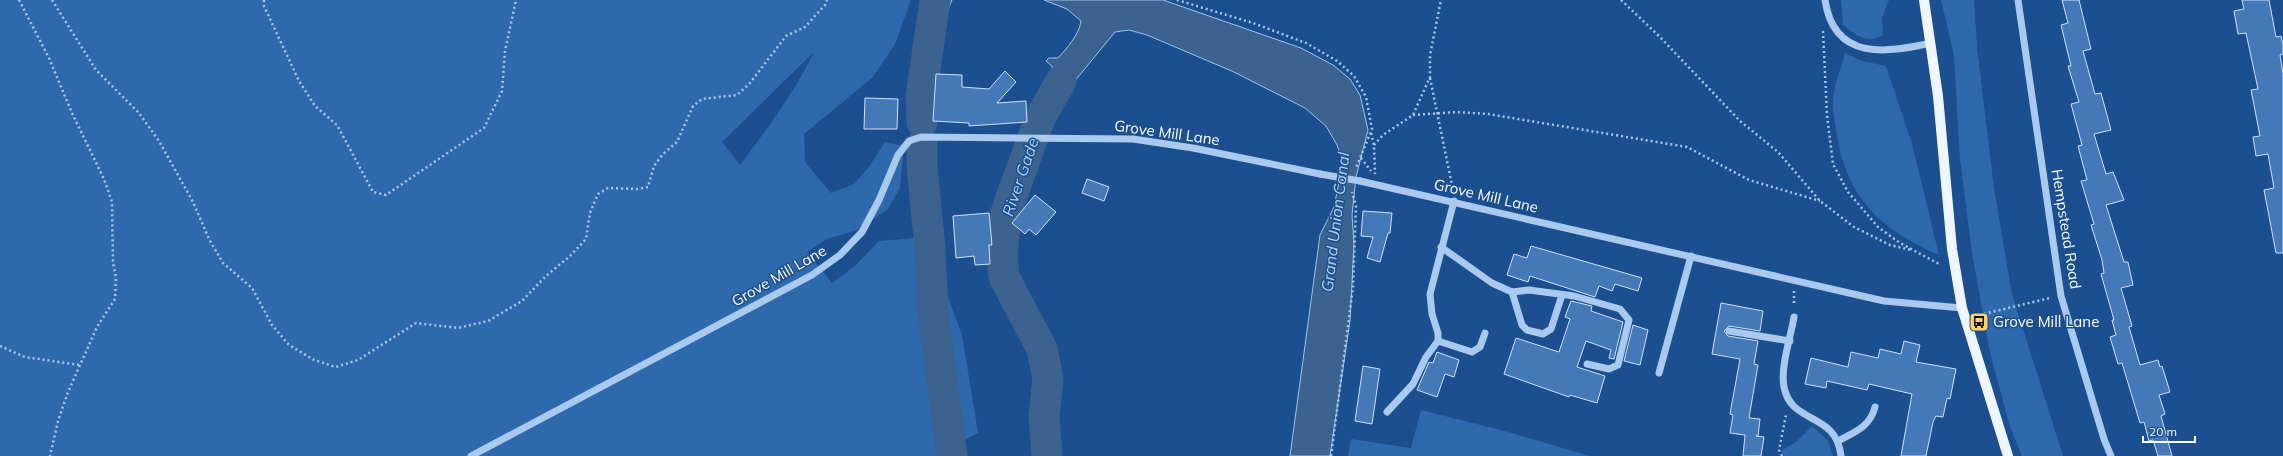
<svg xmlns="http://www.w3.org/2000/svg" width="2283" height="456" viewBox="0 0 2283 456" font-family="Mulish,sans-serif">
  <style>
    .green { fill: #2e69ad; fill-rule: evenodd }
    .water { fill: #3c6290; stroke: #9cc4f0 }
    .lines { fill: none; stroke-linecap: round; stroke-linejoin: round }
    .river { stroke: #3c6290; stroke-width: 31 }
    .building { fill: #4478b7; stroke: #cfe3fa }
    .path { stroke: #a9c9ee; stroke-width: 2.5; stroke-dasharray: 2 3; stroke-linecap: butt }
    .minor { stroke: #a9c9ee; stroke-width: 7 }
    .major { stroke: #f0f6ff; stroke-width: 10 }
    .minor-bridge { stroke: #a9c9ee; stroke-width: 7 }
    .labels { text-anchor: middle; stroke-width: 3; stroke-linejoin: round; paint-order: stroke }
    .street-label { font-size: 15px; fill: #fff; stroke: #1b4f8f }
    .poi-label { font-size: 15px; fill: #fff; stroke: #1b4f8f; text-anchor: start }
    .water-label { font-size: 16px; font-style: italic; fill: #b5d3f5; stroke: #1b4f8f }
  </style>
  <rect width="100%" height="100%" fill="#1b4f8f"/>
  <g class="green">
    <path d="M 0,0 L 911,0 L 895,44 L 873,77 L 804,134 L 805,162 L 831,193 L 854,184 L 869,167 L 885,142 L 904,146 L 900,188 L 887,210 L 857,230 L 827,239 L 807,252 L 832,283 L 855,266 L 879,241 L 916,238 L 919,274 L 945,289 L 962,335 L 978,433 L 963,441 L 954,441 L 966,456 L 0,456 ZM 814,52 C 794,93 767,129 740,165 L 722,142 Z"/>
    <path d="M 1841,0 L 1889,0 L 1882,18 L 1883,35 C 1866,44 1857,36 1843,25 Z"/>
    <path d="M 1941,0 L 1974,0 L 1977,47 L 1994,188 L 2012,294 L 2063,456 L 2022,456 L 2009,424 L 1989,348 L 1972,253 L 1960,160 L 1954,55 Z"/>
    <path d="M 1845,53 L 1862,61 L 1886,66 L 1912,144 L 1939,255 C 1879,229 1845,196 1836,130 C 1835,121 1832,109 1833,100 C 1834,84 1841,68 1845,53 Z"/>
    <path d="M 1421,410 L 1501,430 L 1590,456 L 1348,456 L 1351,439 L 1411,448 Z"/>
    <path d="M 1812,426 L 1828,441 L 1833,456 L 1784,456 L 1781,451 L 1797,441 Z"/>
  </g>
  <g class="water">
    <path d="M 923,0 L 952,0 L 944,20 L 928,95 L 921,97 L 914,94 L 918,47 L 924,17 Z"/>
    <path d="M 1044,0 L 1163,0 L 1301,48 L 1333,65 L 1350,79 L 1360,95 L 1368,130 L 1356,177 L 1352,215 L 1354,244 L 1350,321 L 1330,456 L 1290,456 L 1320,235 L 1334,207 L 1343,162 L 1337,145 L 1326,126 L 1305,108 L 1234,72 L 1147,35 L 1129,30 L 1115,32 L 1069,88 L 1049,117 L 1040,118 L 1031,114 L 1053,74 L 1052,66 L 1046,61 L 1049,58 L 1058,58 C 1067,48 1079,35 1081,21 L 1067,9 Z"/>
  </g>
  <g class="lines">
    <g class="river">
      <path d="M 922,122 L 921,97 L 935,0"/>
      <path d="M 922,145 L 922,167 L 930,248 L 933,312 L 952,456"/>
      <path d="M 1047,456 L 1044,416 L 1048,379 L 1042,349 L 1004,277 L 1002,256 L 1006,212 L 1040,118 L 1061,81"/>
    </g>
  </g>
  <g class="building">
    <path d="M 2062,0 L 2079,0 L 2091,49 L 2083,51 L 2095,94 L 2101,93 L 2111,130 L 2094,134 L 2106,174 L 2113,172 L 2124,200 L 2106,205 L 2124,262 L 2128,262 L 2133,285 L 2121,288 L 2132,326 L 2129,327 L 2140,365 L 2158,360 L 2160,367 L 2162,366 L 2170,392 L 2159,395 L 2165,414 L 2161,416 L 2172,456 L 2158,456 L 2153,440 L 2149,441 L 2144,422 L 2140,423 L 2122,363 L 2118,364 L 2110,337 L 2116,335 L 2112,320 L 2114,320 L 2101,274 L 2104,273 L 2102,260 L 2091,225 L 2094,224 L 2081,181 L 2087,180 L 2078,146 L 2082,145 L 2071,104 L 2079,102 L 2068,66 L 2071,66 L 2061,25 L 2068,23 Z"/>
    <path d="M 2242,0 L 2269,0 L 2276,37 L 2281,36 L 2283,45 L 2283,54 L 2280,55 L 2283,74 L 2283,253 L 2276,253 L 2264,190 L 2274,188 L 2268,154 L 2256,156 L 2253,137 L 2260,136 L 2251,90 L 2258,89 L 2246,33 L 2238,34 L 2234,11 L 2244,9 Z"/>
    <path d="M 1005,71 L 1016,82 L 997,103 L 1026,101 L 1027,122 L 969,126 L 969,123 L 933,121 L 936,74 L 962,75 L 962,87 L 989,89 Z"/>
    <path d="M 865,98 L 898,99 L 897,129 L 864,129 Z"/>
    <path d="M 1087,179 L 1109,187 L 1104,201 L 1082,193 Z"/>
    <path d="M 1035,195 L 1056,212 L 1036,235 L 1029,229 L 1025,234 L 1012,223 Z"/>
    <path d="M 1363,211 L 1392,213 L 1390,233 L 1388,233 L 1380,262 L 1367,258 L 1373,237 L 1361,236 Z"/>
    <path d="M 989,213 L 992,245 L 989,245 L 990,264 L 975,265 L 974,256 L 956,258 L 953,216 Z"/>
    <path d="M 1531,246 L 1642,278 L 1638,291 L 1615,284 L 1612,291 L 1599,286 L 1595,297 L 1530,276 L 1528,282 L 1507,275 L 1514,254 L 1527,258 Z"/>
    <path d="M 1571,301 L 1592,306 L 1591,311 L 1623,322 L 1614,359 L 1609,358 L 1611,350 L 1586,341 L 1577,367 L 1605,376 L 1597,403 L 1570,395 L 1569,397 L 1504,374 L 1516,338 L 1559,352 L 1570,319 L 1565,317 Z"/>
    <path d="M 1721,303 L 1763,311 L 1760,331 L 1729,326 L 1724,331 L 1728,336 L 1758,341 L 1754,364 L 1758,365 L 1749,418 L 1760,419 L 1758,436 L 1756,436 L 1764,437 L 1761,456 L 1743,456 L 1745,435 L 1730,433 L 1733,415 L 1730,414 L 1740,359 L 1712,354 Z"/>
    <path d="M 1633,325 L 1648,330 L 1640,365 L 1624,361 Z"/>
    <path d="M 1904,341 L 1920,345 L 1916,362 L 1956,369 L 1950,399 L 1947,398 L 1943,417 L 1936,416 L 1933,422 L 1926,456 L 1901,456 L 1912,394 L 1869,384 L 1867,390 L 1827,381 L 1826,388 L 1805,384 L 1811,358 L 1848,367 L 1851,352 L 1878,358 L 1880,349 L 1901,354 Z"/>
    <path d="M 1437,352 L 1459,360 L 1454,377 L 1445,374 L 1437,397 L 1417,390 L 1429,362 L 1433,363 Z"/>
    <path d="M 1363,366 L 1380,369 L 1372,424 L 1355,421 Z"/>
  </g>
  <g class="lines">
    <g class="path">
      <path d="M 19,0 L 49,58 L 72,113 L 104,179 L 112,202 L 113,263 L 116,277 L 115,299 L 97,327 L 68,392 L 58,421 L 50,456"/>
      <path d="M 52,0 L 96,70 L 139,113 L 159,141 L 193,202 L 209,239 L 223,263 L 252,288 L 272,325 L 289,345 L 314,360 L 336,367 L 358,360 L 416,323 L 458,328 L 488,321 L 522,301 L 546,276 L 570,256 L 586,239 L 590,213 L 598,194 L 608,188 L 637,189 L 648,187 L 654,166 L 663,154 L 677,142 L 693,106 L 702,99 L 737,95 L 750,83 L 786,36 L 805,27 L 825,5 L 827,0"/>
      <path d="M 264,0 L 264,6 L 299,81 L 315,106 L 337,125 L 373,192 L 386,195 L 484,128 L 502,91 L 505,51 L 516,0"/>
      <path d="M 1177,0 L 1253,23 L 1306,43 L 1337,61 L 1354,76 L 1366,97 L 1372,129 L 1356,168"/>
      <path d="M 1621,0 L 1659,36 L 1740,121 L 1778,152 L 1820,201 L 1854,227 L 1890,245 L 1911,250"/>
      <path d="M 1823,31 L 1827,115 L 1833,164 L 1848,192 L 1878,227 L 1900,243 L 1941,265"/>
      <path d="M 1430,78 L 1453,190"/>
      <path d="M 1413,115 L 1457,112 L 1488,114 L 1687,147 L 1749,180 L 1820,201"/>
      <path d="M 1371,133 L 1374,145 L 1375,174"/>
      <path d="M 1374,145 L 1383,135 L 1413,115 L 1430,77 L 1430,55 L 1441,0"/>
      <path d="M 1361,158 L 1371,171"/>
      <path d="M 1794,291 L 1794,306"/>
      <path d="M 1979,315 L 2050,298"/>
      <path d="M 0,346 L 25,357 L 80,365"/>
      <path d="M 1331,456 L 1353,287 L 1356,206 L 1352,192"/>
      <path d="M 1782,456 L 1779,450 L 1786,415"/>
    </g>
    <g class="minor">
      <path d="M 1825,0 C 1834,61 1886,53 1931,43"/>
      <path d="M 2018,0 L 2061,296 L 2104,439 L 2111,456"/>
      <path d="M 1360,181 L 1884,301 L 1962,308"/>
      <path d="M 1441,247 L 1492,283 L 1512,292 L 1529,290 L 1574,296 L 1620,309 L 1629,320 L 1618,365 L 1609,369 L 1587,364"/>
      <path d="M 1512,292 L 1522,325 L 1527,330 L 1543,334 L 1551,329 L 1562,295"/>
      <path d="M 1794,317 C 1791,336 1780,368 1784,387 C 1791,425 1836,411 1841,456"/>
      <path d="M 1729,331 L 1790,341"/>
      <path d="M 1438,341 L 1472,352 L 1480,347 L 1485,333"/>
      <path d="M 1659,373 L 1691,256"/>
      <path d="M 1387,412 L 1413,384 L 1426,357 L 1438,341 L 1438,333 L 1432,314 L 1430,294 L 1454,201"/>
      <path d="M 1838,441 C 1855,432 1870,427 1875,407"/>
      <path d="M 471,456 L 812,275 L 840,255 L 862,232 L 879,200 L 898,155 L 909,141 L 921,137 L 1133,139 L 1193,148 L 1320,174"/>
    </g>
    <path class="major" d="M 1924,0 L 1938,96 L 1952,249 L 1962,308 L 2008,456"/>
    <path class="minor-bridge" d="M 1320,174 L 1360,181"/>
  </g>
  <defs>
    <g id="bus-square" transform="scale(1)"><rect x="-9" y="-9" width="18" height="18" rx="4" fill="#ffd166" stroke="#1b4f8f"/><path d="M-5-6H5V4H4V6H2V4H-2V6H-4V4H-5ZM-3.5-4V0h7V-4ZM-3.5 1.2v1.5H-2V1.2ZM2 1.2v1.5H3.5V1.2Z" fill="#111"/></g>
  </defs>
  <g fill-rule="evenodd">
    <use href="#bus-square" x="1979" y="322"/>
  </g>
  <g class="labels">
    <g class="street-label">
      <text transform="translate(1167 133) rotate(8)" y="5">Grove Mill Lane</text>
      <text transform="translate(1486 196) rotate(13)" y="5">Grove Mill Lane</text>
      <text transform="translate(2066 229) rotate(81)" y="5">Hempstead Road</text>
      <text transform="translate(779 276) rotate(-30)" y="5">Grove Mill Lane</text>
    </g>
    <g class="poi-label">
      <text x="1993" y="327">Grove Mill Lane</text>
    </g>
    <g class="water-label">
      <text transform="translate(1020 177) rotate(-71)" y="6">River Gade</text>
      <text transform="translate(1335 222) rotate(-83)" y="6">Grand Union Canal</text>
    </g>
  </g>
  <path d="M2143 436v6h52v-6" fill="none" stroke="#ffffff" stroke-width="2"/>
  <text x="2149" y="436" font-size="12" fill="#ffffff" stroke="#1b4f8f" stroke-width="3" paint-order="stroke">20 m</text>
</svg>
